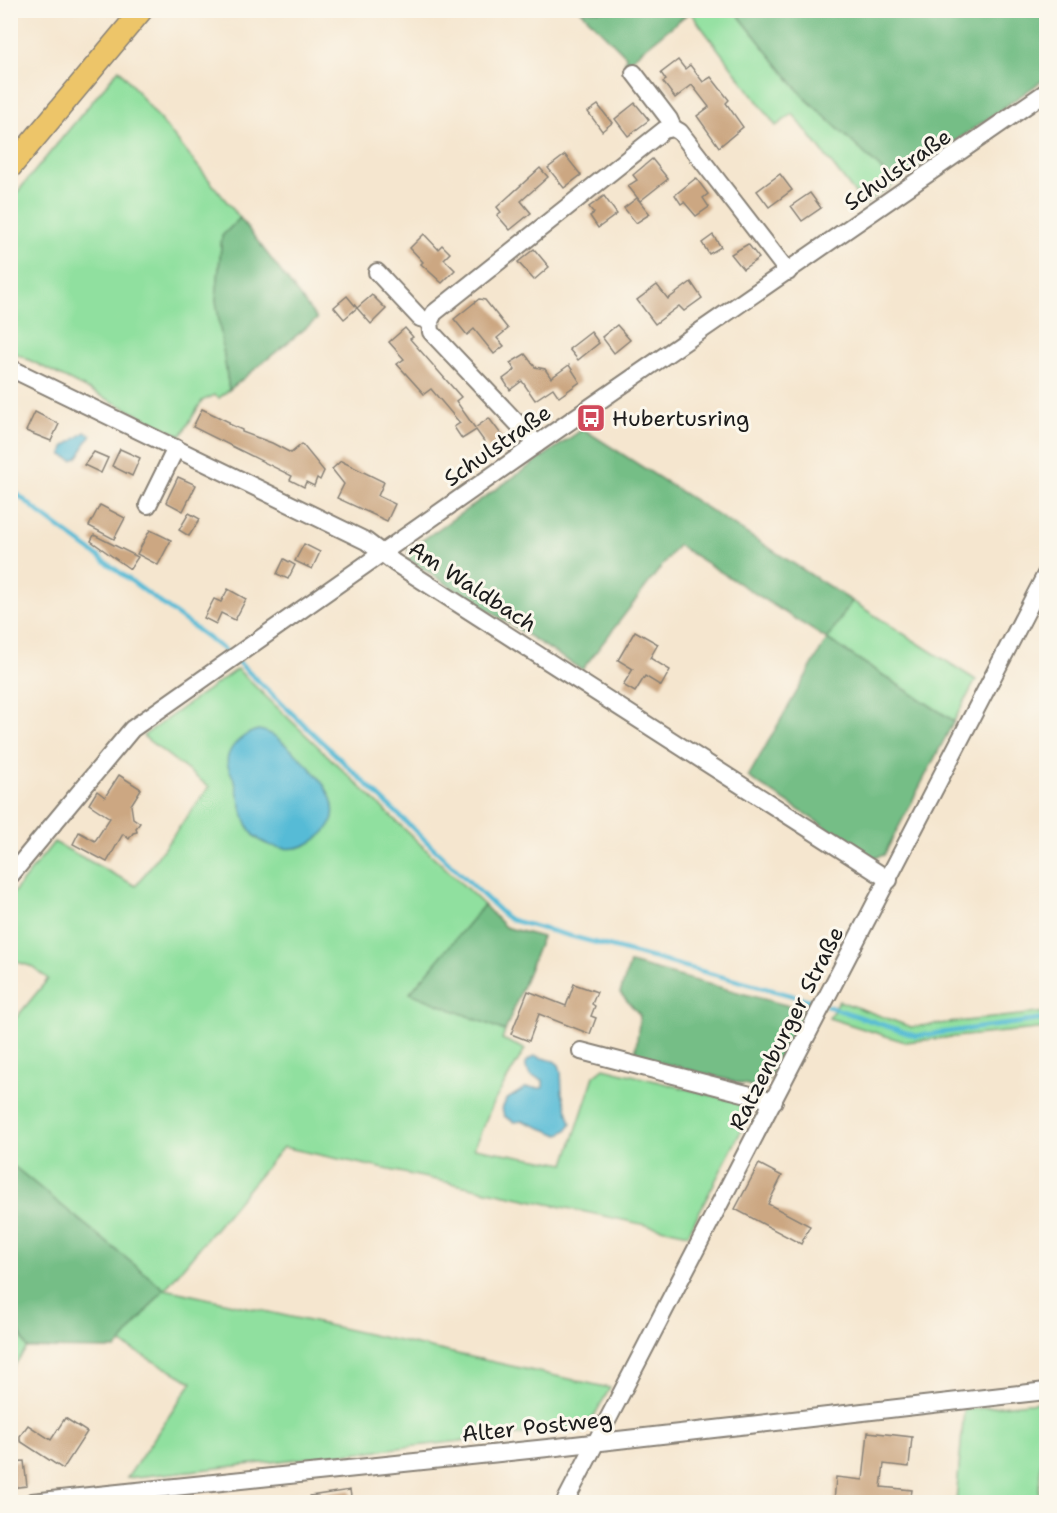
<svg xmlns="http://www.w3.org/2000/svg" width="1057" height="1513" viewBox="0 0 1057 1513" font-family="'Shantell Sans',sans-serif">
  <style>
    .green { fill: #90e09f; stroke: #567e5e; stroke-width: 1.5 }
    .forest { fill: #74be86; stroke: #486d51; stroke-width: 1.5 }
    .water { fill: #57bbd6; stroke: #3a6c79; stroke-width: 1.5 }
    .lines { fill: none; stroke-linecap: round; stroke-linejoin: round }
    .stream { stroke: #57bbd6; stroke-width: 4.5 }
    .building { fill: #cca782 }
    .minor-casing { stroke: #888176; stroke-width: 20 }
    .major-casing { stroke: #888176; stroke-width: 24 }
    .path { stroke: #888176; stroke-width: 2; stroke-dasharray: 1.5 4.5; stroke-linecap: butt }
    .minor { stroke: #fff; stroke-width: 16 }
    .major { stroke: #edc569; stroke-width: 21 }
    .labels { text-anchor: middle; stroke-width: 6; stroke-linejoin: round; paint-order: stroke }
    .street-label { font-size: 22px; fill: #1c1c1c; stroke: #fbf7ec }
    .poi-label { font-size: 22px; fill: #1c1c1c; stroke: #fbf7ec; text-anchor: start }
  </style>
  <rect width="100%" height="100%" fill="#fbf7ec"/>
  <filter id="ink" filterUnits="userSpaceOnUse"><feTurbulence type="fractalNoise" baseFrequency=".0167" numOctaves="2"/><feDisplacementMap in="SourceGraphic" scale="12" xChannelSelector="R" yChannelSelector="G"/><feConvolveMatrix kernelMatrix="1 2 1 2 8 2 1 2 1" color-interpolation-filters="sRGB"/></filter>
  <filter id="wash" filterUnits="userSpaceOnUse"><feTurbulence type="fractalNoise" baseFrequency=".008" numOctaves="4" result="noise"/><feDisplacementMap in="SourceGraphic" scale="24" xChannelSelector="R" yChannelSelector="G"/><feGaussianBlur stdDeviation="1.35" result="paint"/><feColorMatrix in="noise" values="0 0 0 0 0 0 0 0 0 0 0 0 0 0 0 0 0 1.4 0 .05"/><feComposite in="paint" operator="in"/></filter>
  <g filter="url(#wash)">
    <rect width="100%" height="100%" fill="#f5e6cf"/>
    <g class="green">
      <path d="M 691,10 L 735,11 L 803,96 L 896,183 L 864,205 L 793,114 L 776,126 L 690,12 Z"/>
      <path d="M 119,69 L 240,218 L 222,236 L 216,300 L 229,390 L 219,398 L 214,395 L 202,401 L 181,436 L 11,351 L 10,201 Z"/>
      <path d="M 852,601 L 976,680 L 954,721 L 827,639 Z"/>
      <path d="M 237,669 L 484,905 L 411,993 L 505,1031 L 502,1039 L 525,1049 L 493,1103 L 474,1148 L 565,1164 L 594,1076 L 604,1068 L 754,1106 L 688,1234 L 283,1147 L 165,1289 L 610,1388 L 594,1416 L 579,1428 L 127,1478 L 192,1382 L 120,1343 L 164,1289 L 11,1164 L 11,1024 L 48,979 L 33,967 L 11,960 L 11,896 L 54,842 L 136,886 L 209,787 L 143,736 Z"/>
      <path d="M 839,1001 L 911,1027 L 1046,1012 L 1046,1028 L 905,1042 L 829,1018 Z"/>
      <path d="M 10,1314 L 27,1348 L 11,1370 L 10,1370 Z"/>
      <path d="M 1046,1401 L 1038,1502 L 956,1502 L 964,1410 Z"/>
    </g>
    <g class="forest">
      <path d="M 581,11 L 691,11 L 625,64 L 626,56 Z"/>
      <path d="M 735,11 L 1046,11 L 1046,78 L 896,183 L 803,96 Z"/>
      <path d="M 240,218 L 317,319 L 229,390 L 216,300 L 222,236 Z"/>
      <path d="M 583,429 L 852,601 L 827,639 L 954,721 L 884,855 L 873,858 L 748,777 L 827,639 L 678,545 L 582,670 L 409,560 L 408,550 Z"/>
      <path d="M 484,905 L 505,927 L 542,937 L 505,1031 L 410,993 Z"/>
      <path d="M 630,963 L 804,1010 L 763,1089 L 635,1056 L 640,1015 L 620,993 Z"/>
      <path d="M 11,1164 L 164,1289 L 116,1349 L 27,1348 L 11,1314 Z"/>
    </g>
    <g class="water">
      <path d="M 85,432 L 91,435 L 91,437 C 89,440 86,441 85,444 C 81,452 82,457 72,460 L 62,455 L 64,447 Z"/>
      <path d="M 258,730 C 274,732 284,744 296,754 C 324,780 358,818 308,844 C 290,853 261,848 250,830 C 242,816 239,797 235,782 C 232,773 225,766 228,756 C 232,743 246,733 258,730 Z"/>
      <path d="M 534,1056 L 554,1061 L 559,1065 L 561,1071 L 562,1093 L 571,1123 L 567,1130 L 559,1135 L 523,1121 L 514,1122 L 504,1116 L 502,1109 L 506,1100 L 525,1088 L 543,1088 L 543,1080 L 531,1076 L 526,1068 L 526,1062 Z"/>
    </g>
    <g class="lines">
      <g class="stream">
        <path d="M 10,488 L 41,514 L 231,655"/>
        <path d="M 237,661 L 505,916 L 511,920 L 820,1003"/>
        <path d="M 827,1006 L 916,1036 L 1046,1019"/>
      </g>
    </g>
    <g id="blocks">
      <g class="building">
        <path d="M 678,60 L 685,69 L 690,65 L 703,82 L 711,77 L 729,100 L 726,103 L 743,127 L 719,147 L 697,116 L 709,107 L 692,85 L 675,98 L 663,82 L 666,80 L 661,73 Z"/>
        <path d="M 635,103 L 649,120 L 628,136 L 615,119 Z"/>
        <path d="M 598,105 L 612,123 L 602,131 L 588,112 Z"/>
        <path d="M 565,155 L 581,175 L 564,188 L 548,168 Z"/>
        <path d="M 652,159 L 668,179 L 640,201 L 628,186 L 637,180 L 633,175 Z"/>
        <path d="M 540,168 L 548,177 L 521,201 L 531,213 L 510,230 L 497,215 L 501,212 L 497,207 Z"/>
        <path d="M 780,174 L 792,190 L 769,207 L 757,191 Z"/>
        <path d="M 696,178 L 708,194 L 703,198 L 709,207 L 696,216 L 684,202 L 681,204 L 675,195 Z"/>
        <path d="M 810,193 L 821,208 L 802,221 L 791,206 Z"/>
        <path d="M 604,196 L 617,214 L 598,228 L 590,216 L 594,213 L 589,207 Z"/>
        <path d="M 637,198 L 650,214 L 636,223 L 624,208 Z"/>
        <path d="M 424,234 L 438,249 L 442,245 L 450,253 L 444,259 L 455,270 L 442,283 L 421,264 L 423,262 L 410,248 Z"/>
        <path d="M 713,235 L 721,247 L 709,254 L 702,243 Z"/>
        <path d="M 748,244 L 759,258 L 743,269 L 731,254 Z"/>
        <path d="M 534,249 L 549,267 L 534,280 L 518,262 Z"/>
        <path d="M 691,282 L 702,298 L 684,311 L 679,306 L 655,324 L 637,300 L 657,285 L 668,299 Z"/>
        <path d="M 372,295 L 386,309 L 371,324 L 357,308 Z"/>
        <path d="M 347,296 L 357,308 L 344,319 L 334,307 Z"/>
        <path d="M 479,299 L 485,300 L 508,329 L 497,338 L 504,346 L 494,354 L 474,329 L 467,335 L 454,319 Z"/>
        <path d="M 617,325 L 630,340 L 614,353 L 602,337 Z"/>
        <path d="M 405,328 L 413,337 L 410,339 L 461,397 L 456,401 L 475,428 L 489,418 L 506,441 L 491,451 L 476,430 L 462,439 L 454,427 L 460,423 L 431,389 L 424,394 L 397,364 L 404,359 L 389,342 Z"/>
        <path d="M 591,332 L 599,343 L 578,360 L 569,349 Z"/>
        <path d="M 525,354 L 535,367 L 545,369 L 551,378 L 569,365 L 580,382 L 559,397 L 553,388 L 535,400 L 522,381 L 510,390 L 503,379 L 515,370 L 510,363 Z"/>
        <path d="M 202,409 L 229,422 L 229,424 L 242,430 L 242,432 L 272,443 L 291,453 L 302,444 L 324,471 L 320,480 L 317,478 L 314,486 L 306,482 L 304,487 L 290,480 L 292,476 L 193,427 Z"/>
        <path d="M 35,412 L 59,424 L 51,441 L 26,431 Z"/>
        <path d="M 120,449 L 140,458 L 132,476 L 112,466 Z"/>
        <path d="M 94,452 L 108,458 L 101,473 L 84,465 Z"/>
        <path d="M 341,461 L 384,482 L 378,496 L 395,504 L 387,521 L 337,498 L 344,484 L 332,469 Z"/>
        <path d="M 178,477 L 196,485 L 183,511 L 166,502 Z"/>
        <path d="M 100,505 L 125,518 L 114,539 L 89,526 Z"/>
        <path d="M 189,513 L 200,519 L 189,536 L 179,530 Z"/>
        <path d="M 150,530 L 171,540 L 158,565 L 137,554 Z"/>
        <path d="M 94,535 L 138,557 L 130,569 L 91,541 Z"/>
        <path d="M 304,544 L 320,552 L 312,569 L 295,561 Z"/>
        <path d="M 284,559 L 295,565 L 288,579 L 277,574 Z"/>
        <path d="M 228,589 L 246,599 L 235,620 L 221,613 L 216,624 L 204,618 L 214,599 L 221,602 Z"/>
        <path d="M 635,631 L 658,644 L 650,658 L 670,670 L 661,686 L 645,676 L 635,692 L 623,685 L 633,669 L 618,660 Z"/>
        <path d="M 119,775 L 141,789 L 131,805 L 133,818 L 140,823 L 136,828 L 137,832 L 133,833 L 129,839 L 123,834 L 107,862 L 73,844 L 79,832 L 95,841 L 110,818 L 89,804 L 97,791 L 105,797 Z"/>
        <path d="M 574,984 L 597,992 L 592,1004 L 595,1006 L 591,1016 L 596,1018 L 590,1034 L 539,1014 L 529,1041 L 511,1034 L 528,991 L 566,1006 Z"/>
        <path d="M 759,1164 L 782,1176 L 768,1204 L 810,1226 L 801,1244 L 735,1209 Z"/>
        <path d="M 65,1418 L 87,1432 L 63,1469 L 20,1441 L 20,1436 L 28,1425 L 51,1440 Z"/>
        <path d="M 868,1432 L 912,1437 L 909,1467 L 884,1464 L 881,1487 L 912,1490 L 910,1503 L 834,1503 L 836,1477 L 863,1480 Z"/>
        <path d="M 24,1461 L 27,1486 L 10,1488 L 10,1462 Z"/>
        <path d="M 350,1490 L 352,1503 L 310,1503 L 310,1496 Z"/>
      </g>
    </g>
  </g>
  <g filter="url(#ink)">
    <use href="#blocks" fill-opacity="0" stroke="#888176" stroke-width="1.5"/>
    <g class="lines">
      <g class="minor-casing">
        <g id="minor">
          <path d="M 634,73 L 669,119 L 673,128"/>
          <path d="M 377,272 L 420,318 L 430,321"/>
          <path d="M 10,368 L 366,541 L 395,563 L 889,880"/>
          <path d="M 537,444 L 431,332 L 430,321 L 434,313 L 664,130 L 673,128 L 680,132 L 788,272"/>
          <path d="M 148,505 L 176,448"/>
          <path d="M 10,876 L 132,729 L 537,444 L 1046,92"/>
          <path d="M 581,1051 L 774,1101"/>
          <path d="M 32,1502 L 557,1447 L 1046,1391"/>
          <path d="M 565,1502 L 1046,574"/>
        </g>
      </g>
      <g class="major-casing">
        <path id="major" d="M 10,168 L 142,10"/>
      </g>
      <path class="path" d="M 1045,1502 L 1046,1481"/>
      <use href="#minor" class="minor"/>
      <use href="#major" class="major"/>
    </g>
  </g>
  <defs>
    <g id="bus-square" transform="scale(1.5)"><rect x="-9" y="-9" width="18" height="18" rx="4" fill="#d1495b" stroke="#fbf7ec"/><path d="M-5-6H5V4H4V6H2V4H-2V6H-4V4H-5ZM-3.5-4V0h7V-4ZM-3.5 1.2v1.5H-2V1.2ZM2 1.2v1.5H3.5V1.2Z" fill="#fff"/></g>
  </defs>
  <g fill-rule="evenodd">
    <use href="#bus-square" x="591" y="418"/>
  </g>
  <g class="labels">
    <g class="street-label">
      <text transform="translate(897 169) rotate(-35)" y="8">Schulstraße</text>
      <text transform="translate(497 445) rotate(-35)" y="8">Schulstraße</text>
      <text transform="translate(473 586) rotate(33)" y="8">Am Waldbach</text>
      <text transform="translate(786 1028) rotate(-63)" y="8">Ratzenburger Straße</text>
      <text transform="translate(537 1426) rotate(-6)" y="8">Alter Postweg</text>
    </g>
    <g class="poi-label">
      <text x="612" y="426">Hubertusring</text>
    </g>
  </g>
  <rect width="1057" height="1513" fill="none" stroke="#fbf7ec" stroke-width="36"/>
</svg>
